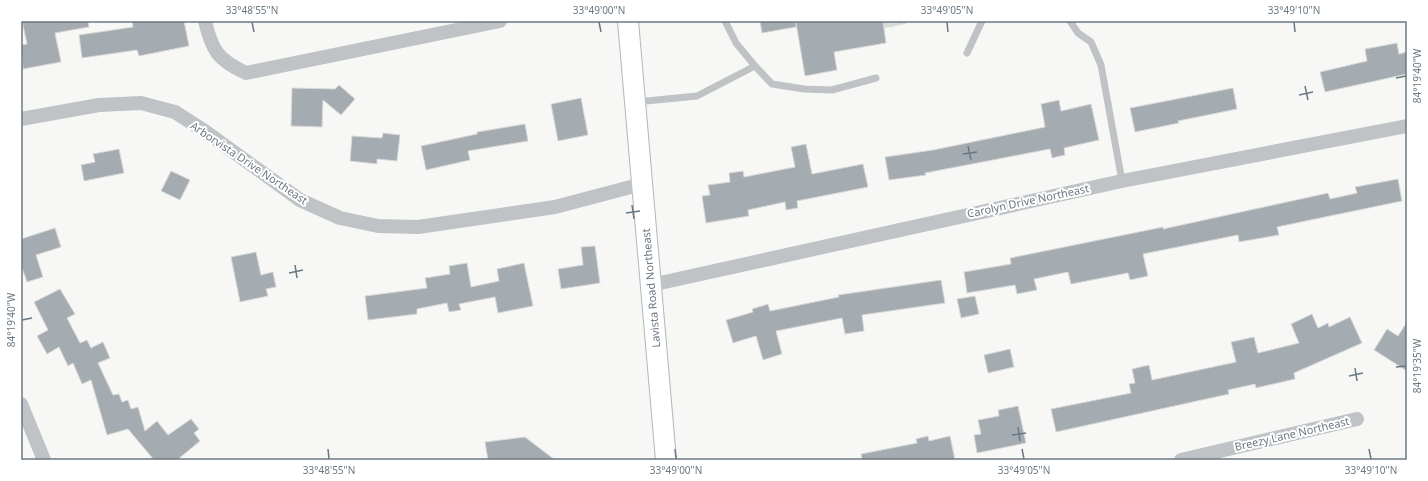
<svg xmlns="http://www.w3.org/2000/svg" width="1428" height="481" viewBox="0 0 1428 481" font-family="'Noto Sans',sans-serif">
  <style>
    .cemetery { fill: url(#cemetery-stones) }
    .building { fill: #a5acb1; stroke: #d9d9d7 }
    .lines { fill: none; stroke-linecap: round; stroke-linejoin: round }
    .secondary-casing { stroke: #b2b7ba; stroke-width: 22 }
    .lane { stroke: #bfc3c6; stroke-width: 7 }
    .street { stroke: #bfc3c6; stroke-width: 14 }
    .secondary { stroke: #fff; stroke-width: 20 }
    .ticks { fill: none; stroke: #6a7882; stroke-width: 1.5 }
    .labels { text-anchor: middle; stroke-width: 4; stroke-linejoin: round; paint-order: stroke }
    .street-label { font-size: 11px; fill: #6a7882; stroke: #fff }
    .neatline { fill: none; stroke: #6a7882; stroke-width: 1.5 }
    .ticks-label { font-size: 10px; text-anchor: middle; fill: #6a7882 }
  </style>
  <defs>
    <pattern id="cemetery-stones" width="16" height="16" patternUnits="userSpaceOnUse"><rect width="16" height="16" fill="#d7dcd5"/><path d="M2 7V4a2 2 0 0 1 4 0v3zM10 15v-3a2 2 0 0 1 4 0v3z" fill="#b2b7b2"/></pattern>
  </defs>
  <rect width="100%" height="100%" fill="#f7f7f5"/>
  <path class="cemetery" d="M 883,21 L 906,21 L 906,24 L 884,28 Z"/>
  <g class="building">
    <path d="M 22,21 L 88,21 L 89,27 L 55,33 L 61,62 L 23,69 L 21,45 L 27,44 Z"/>
    <path d="M 132,21 L 184,21 L 189,46 L 139,56 L 137,50 L 82,58 L 79,35 L 133,27 Z"/>
    <path d="M 760,21 L 883,21 L 886,43 L 834,52 L 837,70 L 805,76 L 796,23 L 796,27 L 762,33 Z"/>
    <path d="M 1397,43 L 1399,54 L 1407,52 L 1407,74 L 1325,92 L 1320,72 L 1367,61 L 1365,49 Z"/>
    <path d="M 339,85 L 355,99 L 341,115 L 323,100 L 322,127 L 291,126 L 292,88 L 335,89 Z"/>
    <path d="M 1233,88 L 1237,109 L 1178,121 L 1179,123 L 1135,132 L 1130,108 Z"/>
    <path d="M 581,98 L 588,135 L 558,141 L 551,104 Z"/>
    <path d="M 1059,100 L 1061,111 L 1091,104 L 1099,140 L 1064,148 L 1065,155 L 1052,158 L 1050,149 L 925,173 L 926,175 L 889,180 L 885,157 L 933,150 L 1045,127 L 1041,104 Z"/>
    <path d="M 525,124 L 528,141 L 468,151 L 470,160 L 426,170 L 421,146 L 477,134 L 477,132 Z"/>
    <path d="M 383,133 L 400,135 L 397,161 L 377,159 L 377,164 L 350,161 L 352,136 L 382,138 Z"/>
    <path d="M 806,144 L 812,174 L 863,164 L 868,187 L 797,201 L 798,208 L 786,210 L 785,202 L 748,210 L 749,216 L 706,223 L 702,196 L 710,195 L 708,185 L 730,182 L 729,173 L 743,171 L 744,177 L 795,167 L 791,147 Z"/>
    <path d="M 119,149 L 124,173 L 84,181 L 81,165 L 95,162 L 93,154 Z"/>
    <path d="M 171,171 L 190,180 L 180,200 L 161,191 Z"/>
    <path d="M 1398,179 L 1402,201 L 1277,227 L 1279,235 L 1239,242 L 1238,235 L 1143,254 L 1148,276 L 1130,280 L 1128,273 L 1071,284 L 1068,272 L 1034,279 L 1037,290 L 1017,294 L 1015,285 L 967,293 L 964,272 L 1011,264 L 1010,258 L 1163,227 L 1163,229 L 1328,193 L 1330,199 L 1357,193 L 1355,187 Z"/>
    <path d="M 55,228 L 61,247 L 36,255 L 43,277 L 27,282 L 21,265 L 21,239 Z"/>
    <path d="M 595,246 L 600,283 L 561,289 L 558,269 L 583,265 L 581,247 Z"/>
    <path d="M 256,252 L 261,275 L 273,272 L 276,287 L 266,289 L 268,296 L 240,302 L 231,257 Z"/>
    <path d="M 467,263 L 471,287 L 499,281 L 497,269 L 524,263 L 533,306 L 498,313 L 495,297 L 459,304 L 461,310 L 449,312 L 447,303 L 417,309 L 417,314 L 368,320 L 365,296 L 427,288 L 425,278 L 450,274 L 449,266 Z"/>
    <path d="M 941,280 L 945,303 L 862,315 L 864,331 L 845,334 L 842,318 L 776,331 L 782,354 L 763,360 L 756,336 L 733,343 L 726,320 L 753,312 L 752,309 L 768,304 L 770,311 L 839,297 L 838,295 Z"/>
    <path d="M 60,289 L 75,314 L 67,318 L 80,343 L 87,340 L 91,348 L 103,342 L 110,358 L 98,363 L 113,395 L 119,394 L 122,402 L 128,400 L 131,409 L 138,407 L 145,431 L 157,421 L 168,435 L 191,419 L 199,429 L 194,433 L 200,441 L 177,460 L 154,460 L 128,429 L 107,435 L 91,380 L 82,384 L 73,363 L 68,366 L 59,347 L 47,354 L 37,336 L 48,330 L 34,302 Z"/>
    <path d="M 975,296 L 979,314 L 961,318 L 957,299 Z"/>
    <path d="M 1312,314 L 1318,328 L 1328,323 L 1329,327 L 1350,317 L 1362,343 L 1294,373 L 1295,379 L 1256,388 L 1255,384 L 1228,390 L 1229,394 L 1056,432 L 1051,409 L 1131,393 L 1129,384 L 1135,383 L 1132,369 L 1149,365 L 1152,380 L 1236,362 L 1231,342 L 1254,337 L 1258,353 L 1299,343 L 1291,324 Z"/>
    <path d="M 1407,322 L 1407,371 L 1374,350 L 1387,329 L 1398,336 Z"/>
    <path d="M 1010,349 L 1014,367 L 988,373 L 984,355 Z"/>
    <path d="M 1018,406 L 1026,443 L 977,453 L 974,435 L 981,434 L 978,420 L 999,416 L 998,410 Z"/>
    <path d="M 928,436 L 929,441 L 950,436 L 955,460 L 862,460 L 861,454 L 917,443 L 916,439 Z"/>
    <path d="M 525,437 L 555,460 L 488,460 L 485,442 Z"/>
  </g>
  <g class="lines">
    <g class="secondary-casing">
      <path id="secondary" d="M 628,21 L 666,460"/>
    </g>
    <g class="lane">
      <path d="M 725,21 L 736,43 L 755,66"/>
      <path d="M 1070,21 L 1078,33 L 1091,42 L 1101,65 L 1122,181"/>
      <path d="M 967,53 L 982,21"/>
      <path d="M 636,102 L 697,96 L 755,66 L 772,84 L 804,89 L 832,90 L 876,78"/>
    </g>
    <g class="street">
      <path d="M 205,21 C 212,51 218,60 246,73 L 500,21"/>
      <path d="M 21,119 L 99,105 L 141,103 L 175,112 L 206,132 L 300,200 L 340,218 L 378,226 L 418,227 L 555,207 L 642,184"/>
      <path d="M 651,285 L 1122,181 L 1407,126"/>
      <path d="M 21,404 L 44,460"/>
      <path d="M 1181,460 L 1357,419"/>
    </g>
    <use href="#secondary" class="secondary"/>
  </g>
  <path class="ticks" d="M 252,22 L 254,32M 599,22 L 601,32M 947,22 L 948,32M 1294,22 L 1295,32M 1396,78 L 1406,76M 1305,86 L 1308,100M 1299,95 L 1313,92M 968,146 L 971,160M 963,154 L 977,152M 632,205 L 634,219M 626,213 L 640,211M 295,265 L 297,278M 289,273 L 303,270M 22,320 L 32,318M 1396,367 L 1406,366M 1355,368 L 1357,381M 1349,376 L 1363,373M 1018,427 L 1020,441M 1012,435 L 1026,433M 328,449 L 329,459M 675,449 L 676,459M 1022,449 L 1024,459M 1369,449 L 1371,459"/>
  <g class="labels">
    <g class="street-label">
      <text transform="translate(249 163) rotate(34)" y="4">Arborvista Drive Northeast</text>
      <text transform="translate(1028 201) rotate(-12)" y="4">Carolyn Drive Northeast</text>
      <text transform="translate(651 288) rotate(-95)" y="4">Lavista Road Northeast</text>
      <text transform="translate(1292 434) rotate(-13)" y="4">Breezy Lane Northeast</text>
    </g>
  </g>
  <rect width="1428" height="481" fill="none" stroke="#ffffff" stroke-width="44"/>
  <rect x="22" y="22" width="1384" height="437" class="neatline"/>
  <g class="ticks-label">
    <text x="252" y="14">33°48'55"N</text>
    <text x="599" y="14">33°49'00"N</text>
    <text x="947" y="14">33°49'05"N</text>
    <text x="1294" y="14">33°49'10"N</text>
    <text transform="translate(1417 76) rotate(-90)" y="4">84°19'40"W</text>
    <text transform="translate(11 320) rotate(-90)" y="4">84°19'40"W</text>
    <text transform="translate(1417 366) rotate(-90)" y="4">84°19'35"W</text>
    <text x="329" y="474">33°48'55"N</text>
    <text x="676" y="474">33°49'00"N</text>
    <text x="1024" y="474">33°49'05"N</text>
    <text x="1371" y="474">33°49'10"N</text>
  </g>
</svg>
